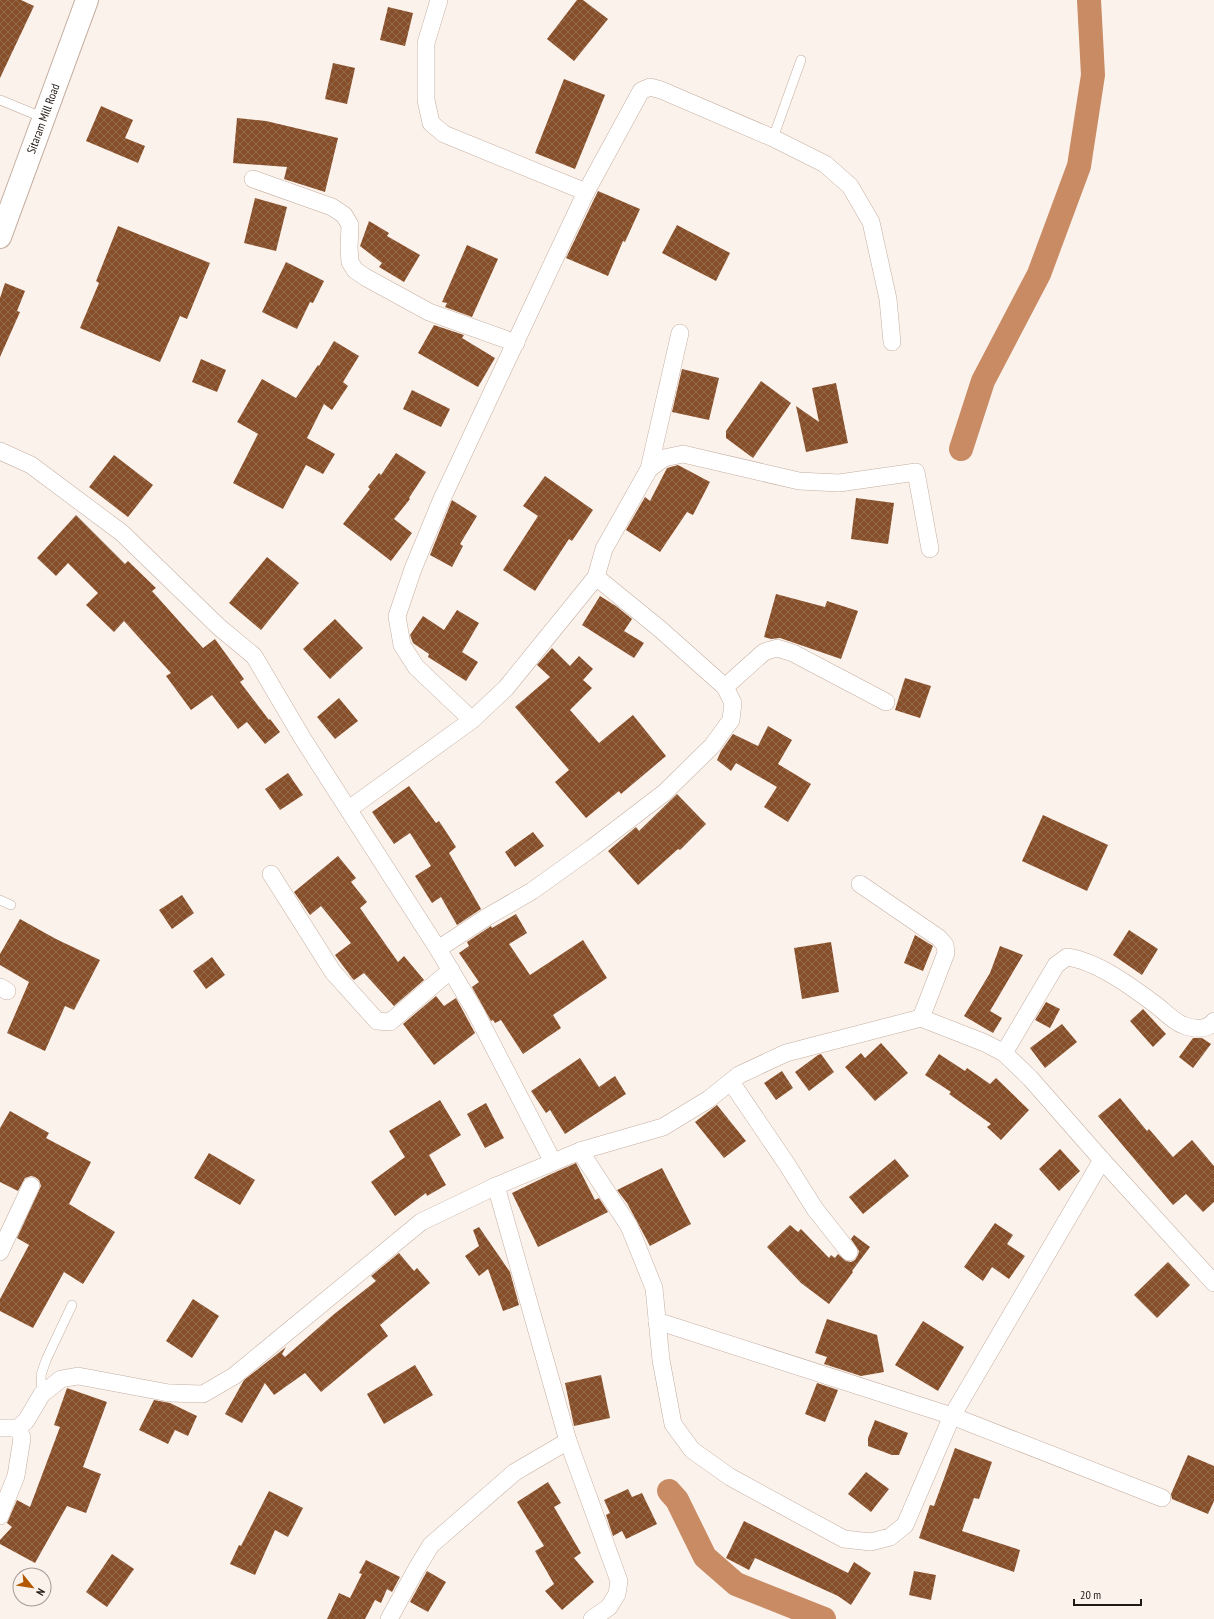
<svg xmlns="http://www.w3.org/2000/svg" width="1214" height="1619" viewBox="0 0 1214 1619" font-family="'PT Sans Narrow',sans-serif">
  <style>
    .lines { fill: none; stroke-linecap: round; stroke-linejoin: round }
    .canal { stroke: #c88b64; stroke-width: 24 }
    .building { fill: url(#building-cross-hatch) }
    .lane-casing { stroke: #c4aea0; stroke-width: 10 }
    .street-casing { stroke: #c4aea0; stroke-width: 18 }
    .secondary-casing { stroke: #c4aea0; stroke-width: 24 }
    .lane { stroke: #fff; stroke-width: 9 }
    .street { stroke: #fff; stroke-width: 17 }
    .secondary { stroke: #fff; stroke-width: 22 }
    .labels { text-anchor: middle; stroke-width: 4; stroke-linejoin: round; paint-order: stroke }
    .street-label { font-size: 12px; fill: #211914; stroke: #fcf2ec }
  </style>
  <defs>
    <pattern id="building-cross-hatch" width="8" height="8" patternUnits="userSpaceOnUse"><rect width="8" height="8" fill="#874f29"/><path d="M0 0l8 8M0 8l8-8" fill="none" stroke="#946a4d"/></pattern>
  </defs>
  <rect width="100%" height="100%" fill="#fcf2ec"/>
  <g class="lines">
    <g class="canal">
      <path d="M 961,449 L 983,381 L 1039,274 L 1079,166 L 1093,75 L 1089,0"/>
      <path d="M 669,1491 L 677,1500 L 705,1557 L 736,1584 L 824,1619"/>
    </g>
  </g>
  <g class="building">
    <path d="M 0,0 L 21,0 L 34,6 L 0,78 Z"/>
    <path d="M 577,0 L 583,0 L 608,19 L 574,61 L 547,39 Z"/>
    <path d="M 388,7 L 413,13 L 405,46 L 380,40 Z"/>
    <path d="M 333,63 L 355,68 L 347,104 L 325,99 Z"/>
    <path d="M 564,79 L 605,95 L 575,169 L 535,153 Z"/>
    <path d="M 101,106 L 133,120 L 125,138 L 145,146 L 138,163 L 86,141 Z"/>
    <path d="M 237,118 L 266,121 L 338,138 L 325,192 L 284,179 L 287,167 L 233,163 Z"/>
    <path d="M 598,191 L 640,209 L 625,242 L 623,241 L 608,276 L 566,258 Z"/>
    <path d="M 255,198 L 287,207 L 276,251 L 244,243 Z"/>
    <path d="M 369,221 L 389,233 L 387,236 L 420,255 L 404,282 L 379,267 L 382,263 L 360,246 Z"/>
    <path d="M 677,225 L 730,253 L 716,281 L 662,253 Z"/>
    <path d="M 118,226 L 210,263 L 187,319 L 180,316 L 160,362 L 80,328 L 99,283 L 96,281 Z"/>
    <path d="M 467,245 L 498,259 L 472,317 L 445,307 L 447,303 L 442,302 Z"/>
    <path d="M 286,262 L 324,281 L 313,303 L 310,302 L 297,329 L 262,312 Z"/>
    <path d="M 5,283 L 25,291 L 17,311 L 20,312 L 0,357 L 0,298 Z"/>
    <path d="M 434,325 L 464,335 L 462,338 L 495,358 L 478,387 L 418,353 Z"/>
    <path d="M 334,341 L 359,356 L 343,382 L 348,386 L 332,410 L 324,404 L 307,438 L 335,454 L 323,474 L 306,465 L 283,509 L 233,483 L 258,434 L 237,422 L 262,379 L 296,398 L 318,365 L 319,366 Z"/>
    <path d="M 201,359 L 226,370 L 217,392 L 192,382 Z"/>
    <path d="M 682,369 L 719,378 L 709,420 L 672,412 Z"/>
    <path d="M 761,381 L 791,403 L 753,458 L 726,438 L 726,431 Z"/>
    <path d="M 836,383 L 848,443 L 806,452 L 796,406 L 819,422 L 812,388 Z"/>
    <path d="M 412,390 L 450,409 L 441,427 L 403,409 Z"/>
    <path d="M 396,453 L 426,472 L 409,498 L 410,499 L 394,519 L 412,533 L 391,561 L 343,524 L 370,489 L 368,487 L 379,473 L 381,475 Z"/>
    <path d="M 114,455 L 153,485 L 128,517 L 89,487 Z"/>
    <path d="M 678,465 L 710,482 L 693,515 L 687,512 L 660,552 L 626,530 L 645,497 L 650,501 L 667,468 Z"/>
    <path d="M 545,476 L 593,510 L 572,541 L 569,539 L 535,591 L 503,570 L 538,516 L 523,506 Z"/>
    <path d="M 856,498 L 894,503 L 888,544 L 851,539 Z"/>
    <path d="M 452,500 L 477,516 L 460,544 L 463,546 L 452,567 L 430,555 Z"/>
    <path d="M 76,515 L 125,564 L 128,561 L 156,588 L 152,591 L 203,648 L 215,639 L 244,679 L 240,682 L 269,720 L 270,719 L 280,732 L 265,744 L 247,722 L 238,729 L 212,695 L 191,710 L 166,676 L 171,673 L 124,621 L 114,632 L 86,605 L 98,593 L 68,563 L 56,576 L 37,558 Z"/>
    <path d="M 267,557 L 299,583 L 261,630 L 229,603 Z"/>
    <path d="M 776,594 L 825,607 L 827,601 L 858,611 L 841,659 L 780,638 L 771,639 L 764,637 Z"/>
    <path d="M 600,596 L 616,606 L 632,619 L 624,631 L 644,643 L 634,658 L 582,625 Z"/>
    <path d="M 457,610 L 479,623 L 462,652 L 478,662 L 466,681 L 428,657 L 429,654 L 413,643 L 410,635 L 423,616 L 444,630 Z"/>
    <path d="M 335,619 L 363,648 L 330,679 L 303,649 Z"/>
    <path d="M 552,648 L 570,666 L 579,656 L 593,669 L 583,680 L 592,688 L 570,710 L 599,743 L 633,715 L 666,756 L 621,794 L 619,791 L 586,818 L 555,782 L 569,770 L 515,707 L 550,677 L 537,665 Z"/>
    <path d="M 905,678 L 931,686 L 920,718 L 895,710 Z"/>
    <path d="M 339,698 L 358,721 L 335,739 L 317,717 Z"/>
    <path d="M 768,726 L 792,740 L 778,764 L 811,784 L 788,822 L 764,807 L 777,787 L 736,763 L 731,771 L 717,760 L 721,751 L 733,734 L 758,746 Z"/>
    <path d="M 288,773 L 303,795 L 280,810 L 265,789 Z"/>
    <path d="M 409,786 L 436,823 L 439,821 L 456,847 L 449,853 L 481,909 L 457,925 L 441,897 L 432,903 L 415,876 L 431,866 L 410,833 L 394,844 L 372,812 Z"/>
    <path d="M 677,794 L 706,824 L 680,850 L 678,849 L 638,885 L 608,851 L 636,827 L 639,831 Z"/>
    <path d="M 1043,815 L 1108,845 L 1087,891 L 1022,861 Z"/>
    <path d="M 533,832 L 544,846 L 515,867 L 505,852 Z"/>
    <path d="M 338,856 L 356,878 L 351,882 L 367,902 L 360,908 L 398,962 L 404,956 L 424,980 L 394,1006 L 364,973 L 354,980 L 352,978 L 335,955 L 351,943 L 321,906 L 310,915 L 294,892 Z"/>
    <path d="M 182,895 L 194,913 L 172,929 L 159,910 Z"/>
    <path d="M 516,914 L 527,933 L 509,944 L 530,975 L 583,940 L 607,978 L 553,1015 L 561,1028 L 523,1054 L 501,1020 L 495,1023 L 493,1020 L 491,1021 L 472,987 L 479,982 L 459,953 L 469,946 L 467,942 L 491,926 L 492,928 Z"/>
    <path d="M 20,919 L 56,939 L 100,960 L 74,1010 L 65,1006 L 45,1051 L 7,1033 L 29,982 L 0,965 L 0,954 Z"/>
    <path d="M 1129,930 L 1158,949 L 1142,975 L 1113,955 Z"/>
    <path d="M 915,935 L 933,946 L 923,971 L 904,963 Z"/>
    <path d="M 831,942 L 839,992 L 802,999 L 794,948 Z"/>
    <path d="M 1000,946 L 1023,955 L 990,1011 L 1002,1018 L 993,1033 L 964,1016 L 990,973 Z"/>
    <path d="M 212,957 L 225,975 L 206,989 L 193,971 Z"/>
    <path d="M 436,996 L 444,1006 L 456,998 L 475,1033 L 434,1065 L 403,1024 Z"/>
    <path d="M 1046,1002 L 1060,1009 L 1050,1028 L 1035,1020 Z"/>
    <path d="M 1143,1009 L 1166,1034 L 1153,1047 L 1130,1021 Z"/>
    <path d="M 1062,1024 L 1077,1042 L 1045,1068 L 1030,1048 Z"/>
    <path d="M 1193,1038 L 1202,1038 L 1211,1044 L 1193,1068 L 1179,1057 Z"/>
    <path d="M 881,1043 L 908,1073 L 875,1101 L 845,1067 L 861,1053 L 865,1058 Z"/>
    <path d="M 821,1054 L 834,1072 L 809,1091 L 795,1072 L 818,1055 Z"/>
    <path d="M 939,1054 L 965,1071 L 967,1068 L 990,1084 L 996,1078 L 1029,1110 L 1001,1140 L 987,1127 L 991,1124 L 949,1094 L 951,1092 L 925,1075 Z"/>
    <path d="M 580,1058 L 599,1087 L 615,1076 L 626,1094 L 565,1134 L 550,1110 L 546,1113 L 531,1091 Z"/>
    <path d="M 782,1071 L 793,1088 L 776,1100 L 764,1083 Z"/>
    <path d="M 1120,1098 L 1147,1131 L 1149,1129 L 1173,1157 L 1192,1140 L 1214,1166 L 1214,1202 L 1203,1212 L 1186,1194 L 1173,1205 L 1098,1116 Z"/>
    <path d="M 440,1100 L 461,1135 L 429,1155 L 446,1185 L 427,1196 L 426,1193 L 395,1216 L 371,1182 L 405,1157 L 389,1131 Z"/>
    <path d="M 486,1103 L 504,1138 L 485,1148 L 467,1114 Z"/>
    <path d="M 717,1105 L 746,1141 L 724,1158 L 695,1122 Z"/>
    <path d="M 10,1111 L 49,1133 L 46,1138 L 91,1162 L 69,1204 L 115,1232 L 83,1284 L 64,1272 L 33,1328 L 0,1311 L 0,1299 L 29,1245 L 17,1238 L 41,1186 L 39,1180 L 35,1177 L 31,1176 L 25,1178 L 18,1191 L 0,1182 L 0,1128 Z"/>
    <path d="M 1060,1149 L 1080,1171 L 1059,1191 L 1039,1169 Z"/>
    <path d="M 209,1153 L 255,1180 L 240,1205 L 194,1178 Z"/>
    <path d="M 895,1159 L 909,1176 L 863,1214 L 849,1197 Z"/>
    <path d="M 576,1163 L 595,1200 L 599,1198 L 608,1212 L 538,1247 L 512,1193 L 549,1175 Z"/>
    <path d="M 662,1168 L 691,1224 L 650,1246 L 627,1203 L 617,1190 Z"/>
    <path d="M 995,1223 L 1013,1235 L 1007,1244 L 1025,1256 L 1009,1279 L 992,1267 L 983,1281 L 964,1267 Z"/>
    <path d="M 790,1225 L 798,1232 L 801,1229 L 829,1258 L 831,1255 L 835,1258 L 838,1254 L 846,1261 L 851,1262 L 855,1260 L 858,1255 L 859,1251 L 851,1239 L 854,1235 L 870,1247 L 852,1271 L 853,1272 L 829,1304 L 801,1283 L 767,1247 Z"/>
    <path d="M 479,1227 L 510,1272 L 519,1305 L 503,1311 L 488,1269 L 479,1276 L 465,1256 L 479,1246 L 473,1230 Z"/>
    <path d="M 399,1253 L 414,1271 L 417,1268 L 430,1283 L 380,1325 L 388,1336 L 321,1392 L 305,1373 L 274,1395 L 265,1383 L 242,1423 L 225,1414 L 244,1380 L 286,1347 L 282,1354 L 285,1357 L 333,1315 L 376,1281 L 371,1276 Z"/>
    <path d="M 1168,1262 L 1190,1285 L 1157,1318 L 1134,1295 Z"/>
    <path d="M 193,1299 L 219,1316 L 192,1358 L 166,1341 Z"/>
    <path d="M 827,1319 L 877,1335 L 884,1372 L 861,1376 L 824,1364 L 827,1357 L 815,1353 Z"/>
    <path d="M 923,1321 L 964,1347 L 938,1391 L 895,1365 Z"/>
    <path d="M 415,1365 L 433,1395 L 384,1424 L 367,1394 Z"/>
    <path d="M 601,1375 L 610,1418 L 574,1426 L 565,1383 Z"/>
    <path d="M 817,1383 L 838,1390 L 825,1422 L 805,1414 Z"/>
    <path d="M 67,1388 L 107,1402 L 83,1467 L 101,1474 L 86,1513 L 67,1506 L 35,1563 L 0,1544 L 0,1540 L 12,1527 L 7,1523 L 17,1500 L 30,1507 L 60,1427 L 54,1425 Z"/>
    <path d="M 154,1400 L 170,1403 L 197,1416 L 188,1436 L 175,1430 L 168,1444 L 139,1430 Z"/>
    <path d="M 875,1420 L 908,1433 L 899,1455 L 892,1455 L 868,1446 L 868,1438 Z"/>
    <path d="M 955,1448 L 992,1462 L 979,1499 L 974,1498 L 962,1531 L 1020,1550 L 1014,1572 L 919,1538 L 930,1505 L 934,1506 Z"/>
    <path d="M 1188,1455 L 1214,1466 L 1214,1501 L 1208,1514 L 1172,1499 L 1171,1494 Z"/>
    <path d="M 866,1472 L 889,1489 L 871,1512 L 848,1494 Z"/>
    <path d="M 548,1482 L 561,1503 L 554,1507 L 581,1553 L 574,1558 L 594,1582 L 562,1610 L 545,1591 L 554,1584 L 535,1551 L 544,1546 L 517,1502 Z"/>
    <path d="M 628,1489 L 632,1497 L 642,1493 L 657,1524 L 626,1539 L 622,1531 L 613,1536 L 606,1515 L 610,1513 L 604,1500 Z"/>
    <path d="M 269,1491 L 303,1508 L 288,1537 L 275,1530 L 255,1575 L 230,1564 L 239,1545 L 241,1546 Z"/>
    <path d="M 744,1521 L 848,1573 L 854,1562 L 871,1573 L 851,1605 L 838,1596 L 755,1558 L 749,1570 L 726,1558 Z"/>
    <path d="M 112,1554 L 134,1569 L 107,1607 L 86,1592 Z"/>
    <path d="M 366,1560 L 400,1577 L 392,1592 L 387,1589 L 381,1603 L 375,1600 L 365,1619 L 327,1619 L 339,1593 L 350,1598 L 362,1574 L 359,1573 Z"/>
    <path d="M 427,1571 L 446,1582 L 428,1612 L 410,1602 Z"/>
    <path d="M 914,1571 L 936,1575 L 931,1600 L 909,1595 Z"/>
  </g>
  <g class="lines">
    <g class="lane-casing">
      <g id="lane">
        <path d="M 0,100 L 44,118"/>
        <path d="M 773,138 L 801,60"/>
        <path d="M 0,900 L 11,905"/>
        <path d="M 42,1394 L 41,1375 L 46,1360 L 72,1305"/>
      </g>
    </g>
    <g class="street-casing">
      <g id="street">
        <path d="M 439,0 L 426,43 L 426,100 L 431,123 L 444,134 L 586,192 L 641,91 L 650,87 L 661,90 L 773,138 L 825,164 L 850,186 L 871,222 L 888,299 L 892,342"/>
        <path d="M 253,179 L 332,207 L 344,215 L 350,225 L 349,248 L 350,262 L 355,270 L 365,277 L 429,312 L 516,343"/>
        <path d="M 0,451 L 31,465 L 122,533 L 219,627 L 254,656 L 303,739 L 438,949 L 475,1011 L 553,1162"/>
        <path d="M 649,469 L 680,333"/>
        <path d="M 725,687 L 764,652 L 777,648 L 793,653 L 886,702"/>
        <path d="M 472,720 L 416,667 L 402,645 L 397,616 L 413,569 L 441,501 L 586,192"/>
        <path d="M 349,809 L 472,720 L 506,688 L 596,577"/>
        <path d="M 271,874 L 333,972 L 377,1021 L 390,1022 L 451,970"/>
        <path d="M 860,884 L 939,938 L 945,945 L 946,953 L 921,1018"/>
        <path d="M 438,949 L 487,917 L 532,891 L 592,848 L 664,793 L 712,746 L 731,720 L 733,703 L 725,687 L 660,629 L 596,577 L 604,549 L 649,469 L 664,458 L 683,454 L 799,481 L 839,483 L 916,472 L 930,549"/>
        <path d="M 0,987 L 7,991"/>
        <path d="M 1004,1053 L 1056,965 L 1067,957 C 1097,961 1132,987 1156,1005 C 1164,1011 1174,1022 1183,1025 C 1193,1029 1207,1031 1214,1021"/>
        <path d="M 731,1082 L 786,1163 L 815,1209 L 849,1252"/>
        <path d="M 580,1151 L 629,1226 L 654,1288 L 661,1360 L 673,1424 L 692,1450 L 730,1477 L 844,1539 L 871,1542 L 890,1537 L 905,1525 L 952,1416 L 1162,1498"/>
        <path d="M 496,1186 L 568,1441 L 619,1581 L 617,1594 L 609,1607 L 592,1619"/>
        <path d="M 0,1252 L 31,1186"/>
        <path d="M 657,1321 L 952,1416 L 1102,1160"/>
        <path d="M 0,1428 L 18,1428 L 26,1421 L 42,1394 L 61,1379 L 78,1376 L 169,1393 L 203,1394 L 234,1376 L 421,1222 L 496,1186 L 580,1151 L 663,1127 L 709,1099 L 739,1075 L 786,1053 L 921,1018 L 985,1043 L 1004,1053 L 1030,1078 L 1102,1160 L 1214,1283"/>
        <path d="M 0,1516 L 16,1476 L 22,1438 L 18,1428"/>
        <path d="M 389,1619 L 417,1568 L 431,1545 L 515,1472 L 568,1441"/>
      </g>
    </g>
    <g class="secondary-casing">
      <g id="secondary">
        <path id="s1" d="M 0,237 L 87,0"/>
      </g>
    </g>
    <use href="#lane" class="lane"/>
    <use href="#street" class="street"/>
    <use href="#secondary" class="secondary"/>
  </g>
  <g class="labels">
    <g class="street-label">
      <text dy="4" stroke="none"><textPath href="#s1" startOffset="126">Sitaram Mill Road</textPath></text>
    </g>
  </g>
  <g transform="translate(32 1587) rotate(120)"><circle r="19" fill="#fcf2ec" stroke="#a49b96"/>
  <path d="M0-3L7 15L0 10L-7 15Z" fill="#b45800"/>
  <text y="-6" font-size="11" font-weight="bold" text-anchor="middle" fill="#211914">N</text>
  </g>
  <path d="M1074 1599v6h67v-6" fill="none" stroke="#211914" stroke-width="2"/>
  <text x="1080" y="1599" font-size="12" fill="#211914" stroke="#fcf2ec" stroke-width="3" paint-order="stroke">20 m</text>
</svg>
